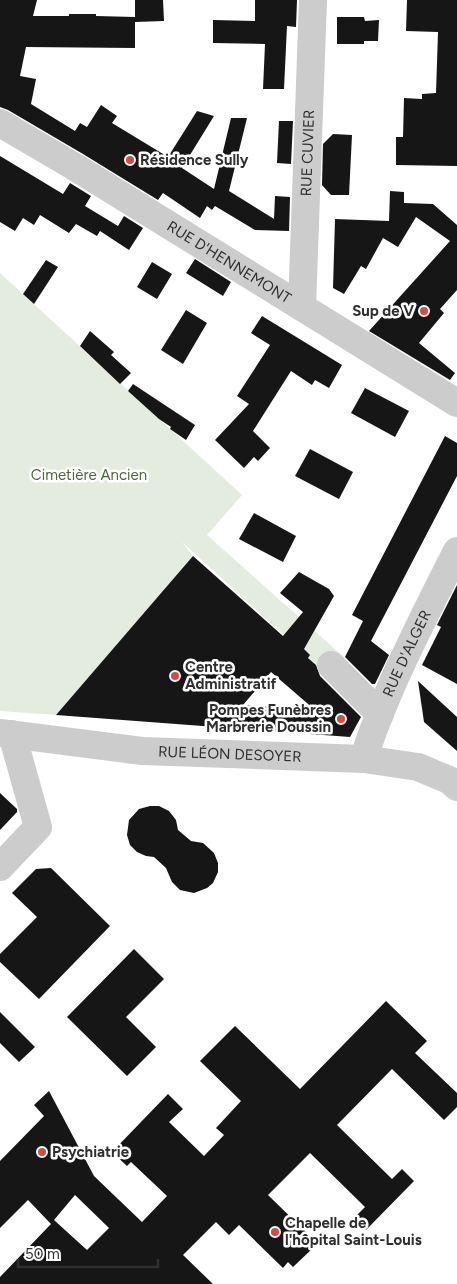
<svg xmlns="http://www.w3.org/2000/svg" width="457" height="1284" viewBox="0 0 457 1284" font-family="Figtree,sans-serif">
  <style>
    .green { fill: #e4ebdf }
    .building { fill: #161616; fill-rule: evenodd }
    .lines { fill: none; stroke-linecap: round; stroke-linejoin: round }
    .minor { stroke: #ccc; stroke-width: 28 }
    .poi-dot { fill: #d24d45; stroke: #fff; stroke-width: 2 }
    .labels { text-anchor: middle; stroke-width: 5; stroke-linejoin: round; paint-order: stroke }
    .street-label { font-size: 15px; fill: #2f2f2f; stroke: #fff }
    .poi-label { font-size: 15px; font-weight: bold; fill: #2f2f2f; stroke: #fff; text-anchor: start }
    .park-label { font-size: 15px; fill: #4e6641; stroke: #fff }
  </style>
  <rect width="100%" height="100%" fill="#fff"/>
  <path class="green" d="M 0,273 L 242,495 L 207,535 L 345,658 L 342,663 L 324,672 L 182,542 L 193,556 L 56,715 L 0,711 Z"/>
  <g class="building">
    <path d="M 0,0 L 37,0 L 33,16 L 69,16 L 69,14 L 96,14 L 96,16 L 135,17 L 135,0 L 163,0 L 164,21 L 135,22 L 135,48 L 26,47 L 20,76 L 36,79 L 31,104 L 75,131 L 80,123 L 87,127 L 101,105 L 117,116 L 112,123 L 168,157 L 197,111 L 214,116 L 182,168 L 214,189 L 231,118 L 247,118 L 229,191 L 274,219 L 275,196 L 290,197 L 289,231 L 255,230 L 215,206 L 212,210 L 207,206 L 200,218 L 163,193 L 158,200 L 83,154 L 8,110 L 0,107 Z"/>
    <path d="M 255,0 L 297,0 L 296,27 L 287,26 L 284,89 L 263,89 L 265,44 L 213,43 L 213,20 L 255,21 Z"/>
    <path d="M 407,0 L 457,0 L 457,166 L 396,165 L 396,137 L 403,137 L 404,98 L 422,99 L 422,94 L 436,93 L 438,32 L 406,31 Z"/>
    <path d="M 337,17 L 364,17 L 365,21 L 379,20 L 378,41 L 364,41 L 364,44 L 337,44 Z"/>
    <path d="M 279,121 L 293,121 L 291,164 L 277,163 Z"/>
    <path d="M 333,134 L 352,135 L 349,195 L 331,195 L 322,185 L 323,144 Z"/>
    <path d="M 0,156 L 63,194 L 70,183 L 91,196 L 85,206 L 118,226 L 124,216 L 143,228 L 129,250 L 100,231 L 97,236 L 76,224 L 69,233 L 40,215 L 34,225 L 23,218 L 15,231 L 0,222 Z"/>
    <path d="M 390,191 L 404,192 L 404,203 L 433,204 L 457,225 L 457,290 L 440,309 L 444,313 L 419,343 L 455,373 L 450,380 L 369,331 L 450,241 L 416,217 L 398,247 L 383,238 L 366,269 L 361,266 L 344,294 L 333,288 L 335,219 L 389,221 Z"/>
    <path d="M 195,259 L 231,282 L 223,296 L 186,273 Z"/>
    <path d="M 46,260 L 58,267 L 34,304 L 23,294 Z"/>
    <path d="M 152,262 L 172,274 L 157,299 L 137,287 Z"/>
    <path d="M 186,310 L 207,323 L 183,364 L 161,350 Z"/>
    <path d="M 262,316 L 342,365 L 329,388 L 315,380 L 312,385 L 291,371 L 253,431 L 270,448 L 258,461 L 254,457 L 244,468 L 215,440 L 249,404 L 237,396 L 270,345 L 251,333 Z"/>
    <path d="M 90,331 L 114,352 L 111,355 L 131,373 L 120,384 L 80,346 Z"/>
    <path d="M 133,384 L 195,425 L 186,440 L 170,429 L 171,427 L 159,419 L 128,391 Z"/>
    <path d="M 365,388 L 409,411 L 395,437 L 351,413 Z"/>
    <path d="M 445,436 L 457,443 L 457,476 L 371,641 L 389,655 L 375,684 L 372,684 L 345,657 L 363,621 L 352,615 Z"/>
    <path d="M 310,449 L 353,472 L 339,499 L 295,476 Z"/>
    <path d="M 254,513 L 296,536 L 283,562 L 239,539 Z"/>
    <path d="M 193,556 L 283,636 L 303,612 L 280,593 L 299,572 L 329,589 L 334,596 L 304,649 L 310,655 L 308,658 L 316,665 L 320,676 L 361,717 L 350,737 L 56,715 ZM 271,672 L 315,710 L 243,705 Z"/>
    <path d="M 457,585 L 457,684 L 422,665 L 441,627 L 437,625 Z"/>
    <path d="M 418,681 L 457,717 L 457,751 L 424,722 Z"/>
    <path d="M 0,793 L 17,809 L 17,812 L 0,830 Z"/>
    <path d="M 150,806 L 159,806 L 169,811 L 176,820 L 178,830 L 191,841 L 203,843 L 214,853 L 218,863 L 218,872 L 213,883 L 207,888 L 194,893 L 180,890 L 172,882 L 166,868 L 154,857 L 146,856 L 137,852 L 130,845 L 127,835 L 129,820 L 139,809 Z"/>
    <path d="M 51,868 L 110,926 L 39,999 L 0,962 L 0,954 L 37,917 L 12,893 L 36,869 Z"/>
    <path d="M 134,949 L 164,979 L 126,1017 L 156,1047 L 127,1076 L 67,1017 Z"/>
    <path d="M 386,1001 L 427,1041 L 415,1053 L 457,1093 L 457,1107 L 444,1120 L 392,1069 L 337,1125 L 392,1179 L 402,1169 L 414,1181 L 366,1230 L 354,1218 L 365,1207 L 310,1153 L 268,1195 L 312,1238 L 307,1243 L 312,1249 L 293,1267 L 288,1262 L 283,1268 L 239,1225 L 229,1235 L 216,1222 L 183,1255 L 213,1284 L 0,1284 L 0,1277 L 51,1224 L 28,1200 L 0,1228 L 0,1161 L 44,1116 L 34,1105 L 49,1091 L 94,1176 L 142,1222 L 167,1196 L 131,1162 L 127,1166 L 112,1152 L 168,1094 L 183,1109 L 169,1122 L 204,1156 L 224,1135 L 216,1128 L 241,1101 L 200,1061 L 235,1026 L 300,1089 ZM 75,1195 L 109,1228 L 87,1250 L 54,1220 Z"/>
    <path d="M 0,1012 L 35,1047 L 19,1062 L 0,1043 Z"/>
  </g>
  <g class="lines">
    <g class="minor">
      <path id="s1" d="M 0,123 L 75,167 L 457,403"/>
      <path id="s2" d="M 302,307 L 313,0"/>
      <path d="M 331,665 L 380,714"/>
      <path id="s3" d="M 0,733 L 142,751 L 364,759 L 418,767 L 449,780 L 457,787"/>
      <path id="s4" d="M 364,759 C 371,732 383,706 394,680 C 414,636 435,594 457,551"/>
      <path d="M 0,867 L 38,827 L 12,734"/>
    </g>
  </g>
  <g class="poi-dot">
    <circle cx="130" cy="160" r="5"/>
    <circle cx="424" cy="311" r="5"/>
    <circle cx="175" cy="676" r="5"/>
    <circle cx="341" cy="719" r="5"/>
    <circle cx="42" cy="1152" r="5"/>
    <circle cx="275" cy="1232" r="5"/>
  </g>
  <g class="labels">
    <g class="street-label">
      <text dy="5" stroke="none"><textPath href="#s2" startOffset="154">RUE CUVIER</textPath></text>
      <text dy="5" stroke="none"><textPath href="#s1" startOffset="268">RUE D'HENNEMONT</textPath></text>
      <text dy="5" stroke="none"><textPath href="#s4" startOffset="114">RUE D'ALGER</textPath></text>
      <text dy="5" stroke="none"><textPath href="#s3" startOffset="231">RUE LÉON DESOYER</textPath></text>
    </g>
    <g class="poi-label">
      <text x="140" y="165">Résidence Sully</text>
      <text x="414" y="316" text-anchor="end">Sup de V</text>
      <text x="185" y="672">Centre<tspan x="185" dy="17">Administratif</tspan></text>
      <text x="331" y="715" text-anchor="end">Pompes Funèbres<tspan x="331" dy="17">Marbrerie Doussin</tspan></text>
      <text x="52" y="1157">Psychiatrie</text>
      <text x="285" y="1228">Chapelle de<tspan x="285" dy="17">l'hôpital Saint-Louis</tspan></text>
    </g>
    <g class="park-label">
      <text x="89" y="480">Cimetière Ancien</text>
    </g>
  </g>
  <path d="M18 1259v8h140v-8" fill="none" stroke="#2f2f2f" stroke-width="2.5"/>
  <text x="25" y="1259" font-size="15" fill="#2f2f2f" stroke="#ffffff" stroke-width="4" paint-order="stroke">50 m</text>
</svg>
